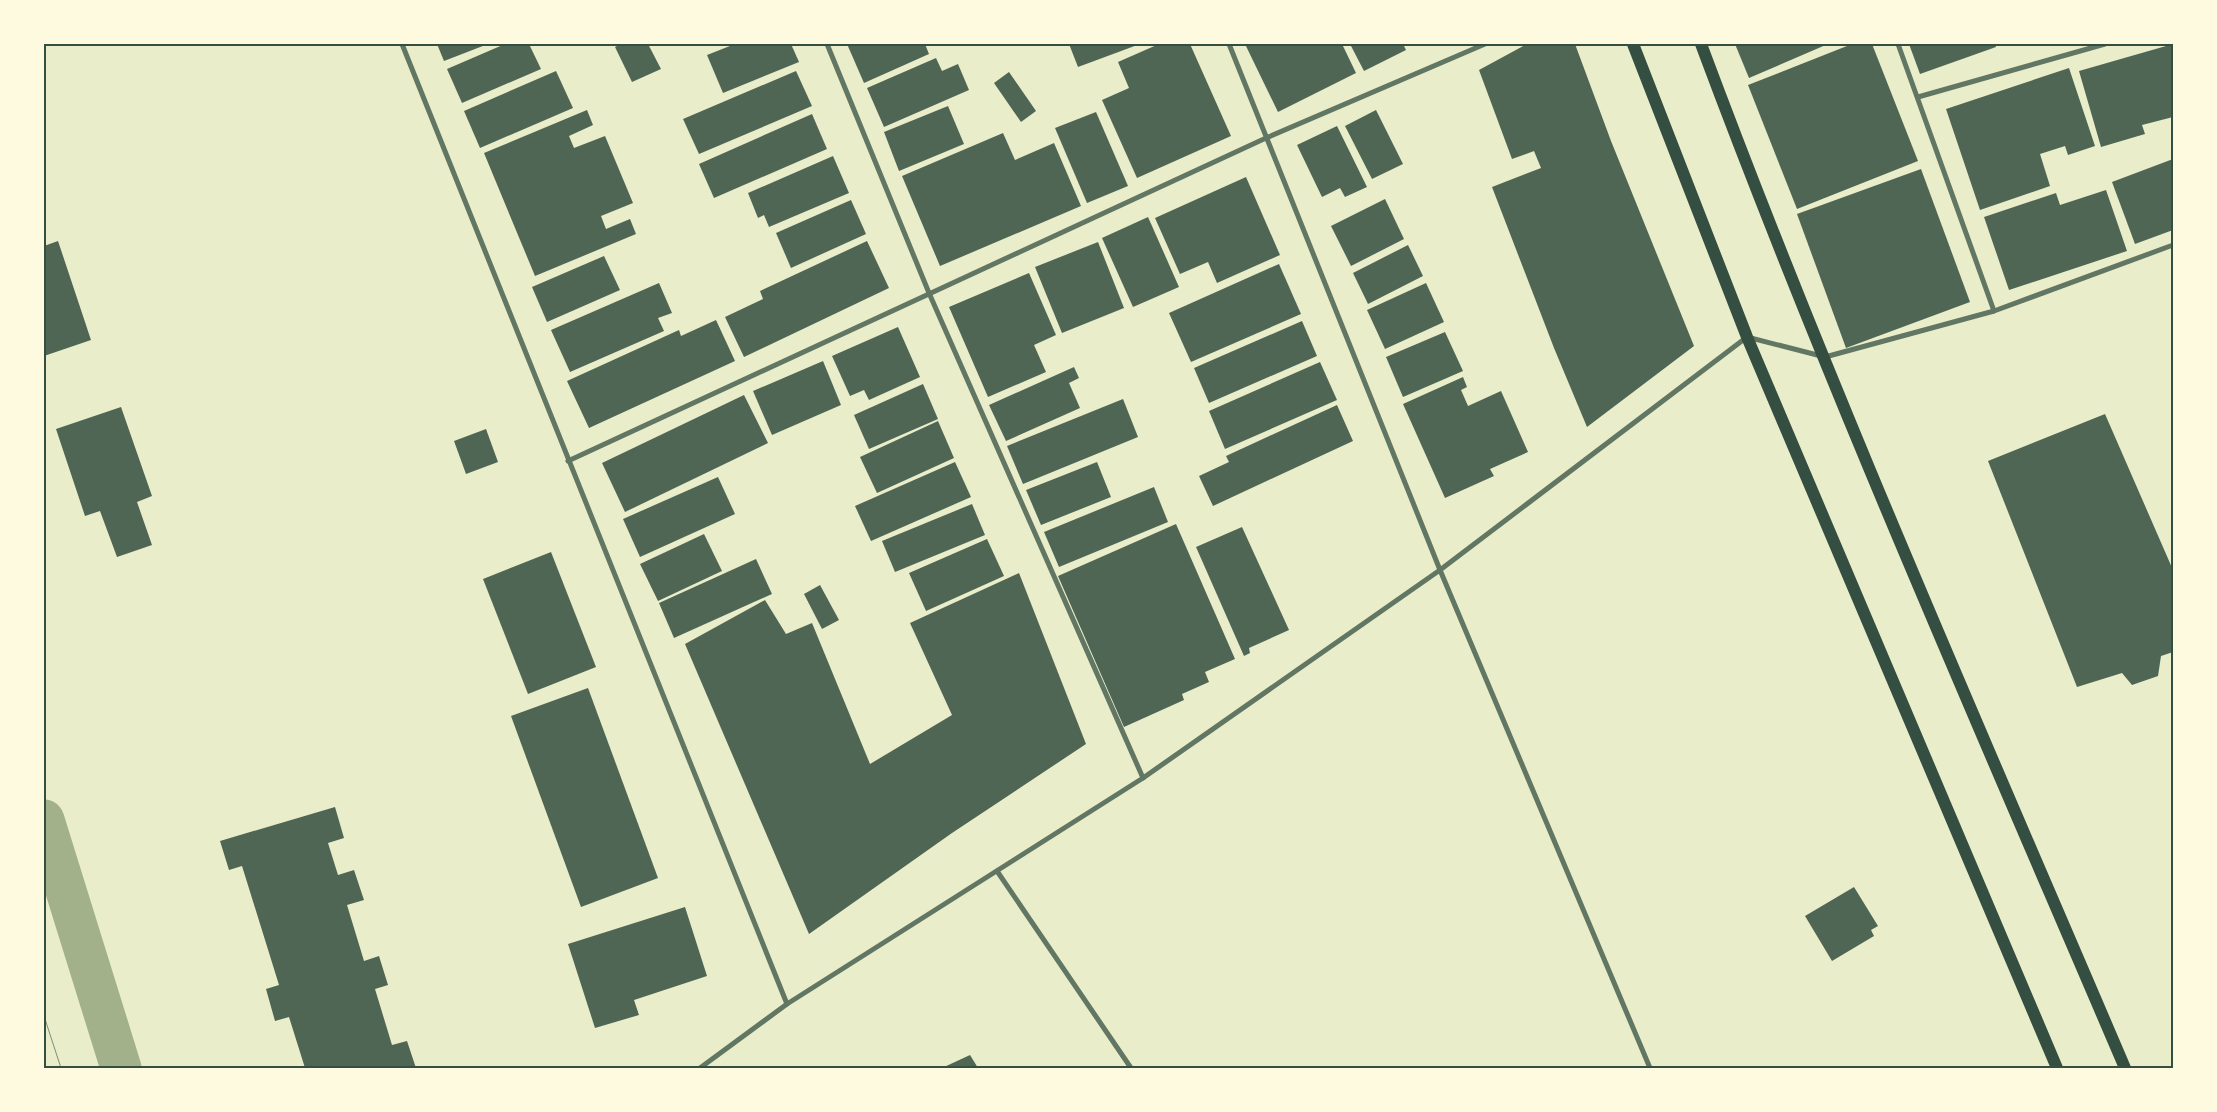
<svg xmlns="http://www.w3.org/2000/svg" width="2217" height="1112" viewBox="0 0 2217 1112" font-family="'Noto Sans',sans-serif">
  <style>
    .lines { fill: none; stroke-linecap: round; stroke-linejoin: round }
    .canal { stroke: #a3b18a; stroke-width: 41 }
    .building { fill: #4f6655 }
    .minor { stroke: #617663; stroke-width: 5 }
    .primary { stroke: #344e41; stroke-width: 12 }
    .tram { stroke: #7c8e77; stroke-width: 1 }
    .neatline { fill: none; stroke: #344e41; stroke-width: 2 }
  </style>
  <rect width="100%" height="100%" fill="#e9edc9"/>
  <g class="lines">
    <path class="canal" d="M 44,820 L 121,1068"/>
  </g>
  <g class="building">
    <path d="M 437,44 L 488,44 L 444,61 Z"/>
    <path d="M 505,44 L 529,44 L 541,69 L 462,103 L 447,69 Z"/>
    <path d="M 621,44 L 648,44 L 661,69 L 632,82 L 615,47 Z"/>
    <path d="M 735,44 L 791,44 L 799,62 L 723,93 L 707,55 Z"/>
    <path d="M 847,44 L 925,44 L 929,54 L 864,83 Z"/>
    <path d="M 1069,44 L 1140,44 L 1078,67 Z"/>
    <path d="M 1159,44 L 1190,44 L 1231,136 L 1137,178 L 1102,100 L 1129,88 L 1118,62 Z"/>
    <path d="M 1245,44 L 1342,44 L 1356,73 L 1278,112 Z"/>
    <path d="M 1350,44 L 1403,44 L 1406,50 L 1364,71 Z"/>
    <path d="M 1527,44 L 1575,44 L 1611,141 L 1694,346 L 1587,427 L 1554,348 L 1492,187 L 1541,168 L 1534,151 L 1512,159 L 1479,70 Z"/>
    <path d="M 1735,44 L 1828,44 L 1749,78 Z"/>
    <path d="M 1852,44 L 1872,44 L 1918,161 L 1797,209 L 1748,85 Z"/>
    <path d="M 1909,44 L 1995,44 L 1996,47 L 1920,74 Z"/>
    <path d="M 2173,44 L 2173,117 L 2142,125 L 2145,134 L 2101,147 L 2079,71 Z"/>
    <path d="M 936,58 L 942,71 L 958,64 L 969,90 L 884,127 L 867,88 Z"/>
    <path d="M 2069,68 L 2095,146 L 2068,155 L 2065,146 L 2040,154 L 2050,186 L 1980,210 L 1946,109 Z"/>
    <path d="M 556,71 L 573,108 L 480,148 L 464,111 Z"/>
    <path d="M 796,71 L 812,106 L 699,154 L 683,119 Z"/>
    <path d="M 1009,72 L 1036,111 L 1021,122 L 994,83 Z"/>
    <path d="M 948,106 L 964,144 L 899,171 L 884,132 Z"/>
    <path d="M 587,110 L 593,125 L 569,136 L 574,148 L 605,136 L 633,203 L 601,216 L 606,229 L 630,219 L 636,234 L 535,276 L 484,153 Z"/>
    <path d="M 1376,110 L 1403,164 L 1372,179 L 1345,126 Z"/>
    <path d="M 1096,112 L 1128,186 L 1087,203 L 1055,128 Z"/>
    <path d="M 812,114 L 827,149 L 714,198 L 699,164 Z"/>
    <path d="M 1337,126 L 1367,187 L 1345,197 L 1340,188 L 1322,197 L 1297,145 Z"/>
    <path d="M 1003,133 L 1015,160 L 1054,143 L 1081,206 L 940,266 L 902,176 Z"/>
    <path d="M 833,156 L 849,193 L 769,227 L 764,215 L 758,218 L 748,193 Z"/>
    <path d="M 2173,159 L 2173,230 L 2135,244 L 2112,182 Z"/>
    <path d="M 1921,169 L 1970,302 L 1846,348 L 1797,214 Z"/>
    <path d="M 1246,177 L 1280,255 L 1217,283 L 1208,262 L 1180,274 L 1155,218 Z"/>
    <path d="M 2106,190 L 2127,251 L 2009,290 L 1984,217 L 2056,193 L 2060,205 Z"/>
    <path d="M 1385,199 L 1404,239 L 1351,266 L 1331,226 Z"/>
    <path d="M 851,200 L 866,234 L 791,268 L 776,233 Z"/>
    <path d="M 1148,217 L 1179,287 L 1133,307 L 1102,238 Z"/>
    <path d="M 58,241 L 91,340 L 44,356 L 44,246 Z"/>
    <path d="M 867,241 L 889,288 L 744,357 L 725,317 L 763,299 L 760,291 Z"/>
    <path d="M 1098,242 L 1124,308 L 1062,333 L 1035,267 Z"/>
    <path d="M 1408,245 L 1423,276 L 1368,304 L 1353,273 Z"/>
    <path d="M 604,256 L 620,290 L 547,322 L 532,287 Z"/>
    <path d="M 1279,264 L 1301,314 L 1191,362 L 1169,313 Z"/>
    <path d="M 1029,273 L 1056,335 L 1034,345 L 1046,372 L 988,397 L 949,307 Z"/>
    <path d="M 659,283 L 672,313 L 658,318 L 664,331 L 570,372 L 551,330 Z"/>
    <path d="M 1426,283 L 1444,322 L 1385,349 L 1367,310 Z"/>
    <path d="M 716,320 L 735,361 L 589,428 L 567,381 L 679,330 L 681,336 Z"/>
    <path d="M 1302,321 L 1317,356 L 1209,403 L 1194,368 Z"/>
    <path d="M 898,327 L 920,377 L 869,400 L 864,390 L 850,396 L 832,356 Z"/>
    <path d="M 1445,332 L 1463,371 L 1403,397 L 1386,357 Z"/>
    <path d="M 823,361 L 841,405 L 772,435 L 753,391 Z"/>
    <path d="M 1320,362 L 1337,400 L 1225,449 L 1209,411 Z"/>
    <path d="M 1074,367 L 1079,378 L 1069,383 L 1080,408 L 1006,441 L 989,405 Z"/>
    <path d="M 1463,377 L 1467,387 L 1461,390 L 1468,406 L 1501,391 L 1528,452 L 1490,469 L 1494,476 L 1445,498 L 1403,404 Z"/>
    <path d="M 923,384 L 938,419 L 869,449 L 854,415 Z"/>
    <path d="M 744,395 L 768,443 L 625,512 L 602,463 Z"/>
    <path d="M 1123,399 L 1138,437 L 1023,484 L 1007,446 Z"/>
    <path d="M 1337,405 L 1353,441 L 1213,506 L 1199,476 L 1229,462 L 1226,456 Z"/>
    <path d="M 121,407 L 152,496 L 137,502 L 152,545 L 117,557 L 100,511 L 85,516 L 56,429 Z"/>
    <path d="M 2105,414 L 2173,570 L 2173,652 L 2161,656 L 2158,676 L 2132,685 L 2122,673 L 2077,687 L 1988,461 Z"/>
    <path d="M 938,421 L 954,458 L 877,493 L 860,457 Z"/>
    <path d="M 486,429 L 498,462 L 466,474 L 454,441 Z"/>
    <path d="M 955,462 L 971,497 L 871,541 L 855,506 Z"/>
    <path d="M 1097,462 L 1111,497 L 1041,525 L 1026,490 Z"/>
    <path d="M 718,477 L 735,514 L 640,557 L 623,519 Z"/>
    <path d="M 1154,487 L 1168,522 L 1059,567 L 1044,532 Z"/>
    <path d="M 972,504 L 985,535 L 895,572 L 882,541 Z"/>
    <path d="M 1176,524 L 1235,659 L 1205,672 L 1209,682 L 1182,694 L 1184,700 L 1124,727 L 1058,576 Z"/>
    <path d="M 1242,527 L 1289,630 L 1249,648 L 1250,653 L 1244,656 L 1196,547 Z"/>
    <path d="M 704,534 L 722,571 L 658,601 L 640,564 Z"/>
    <path d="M 987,539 L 1004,576 L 926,611 L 909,573 Z"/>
    <path d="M 551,552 L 596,667 L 528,694 L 483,579 Z"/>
    <path d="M 756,559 L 772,594 L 674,638 L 659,603 Z"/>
    <path d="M 1019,573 L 1086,744 L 952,833 L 809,934 L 685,644 L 765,600 L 786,634 L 812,623 L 870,764 L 952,715 L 910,623 Z"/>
    <path d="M 820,585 L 839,620 L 822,629 L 804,594 Z"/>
    <path d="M 588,688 L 658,878 L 581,907 L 511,716 Z"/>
    <path d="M 335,807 L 344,838 L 328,843 L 338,875 L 354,870 L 364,900 L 347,905 L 364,961 L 379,956 L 388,985 L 375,989 L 392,1045 L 407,1041 L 416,1068 L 305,1068 L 289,1017 L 275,1021 L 266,989 L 279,985 L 242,866 L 229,870 L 220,841 Z"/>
    <path d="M 1854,887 L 1878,926 L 1871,930 L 1874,936 L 1832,961 L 1805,916 Z"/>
    <path d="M 685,907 L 707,976 L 634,1000 L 639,1015 L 595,1028 L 568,944 Z"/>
    <path d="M 970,1055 L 978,1068 L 942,1068 Z"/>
  </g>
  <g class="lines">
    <g class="minor">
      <path d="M 402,44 L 787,1004"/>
      <path d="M 827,44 L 929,293 L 1143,778"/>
      <path d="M 1229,44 L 1440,570 L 1650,1068"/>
      <path d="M 1898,44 L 1994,311"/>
      <path d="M 1918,97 L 2105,44"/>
      <path d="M 568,461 L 1266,138 L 1485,44"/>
      <path d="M 997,871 L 1131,1068"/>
      <path d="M 700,1068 L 787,1004 L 1143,778 L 1440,570 L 1747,337 L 1825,357 L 1994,311 L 2173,245"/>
    </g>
    <g class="primary">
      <path d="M 1633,44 L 1747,337 L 2057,1068"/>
      <path d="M 1701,44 C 1830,390 1980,729 2125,1068"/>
    </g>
    <path class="tram" d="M 44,1016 L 61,1068"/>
  </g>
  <rect width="2217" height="1112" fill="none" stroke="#fefae0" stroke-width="90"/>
  <rect x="45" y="45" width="2127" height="1022" class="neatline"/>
</svg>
